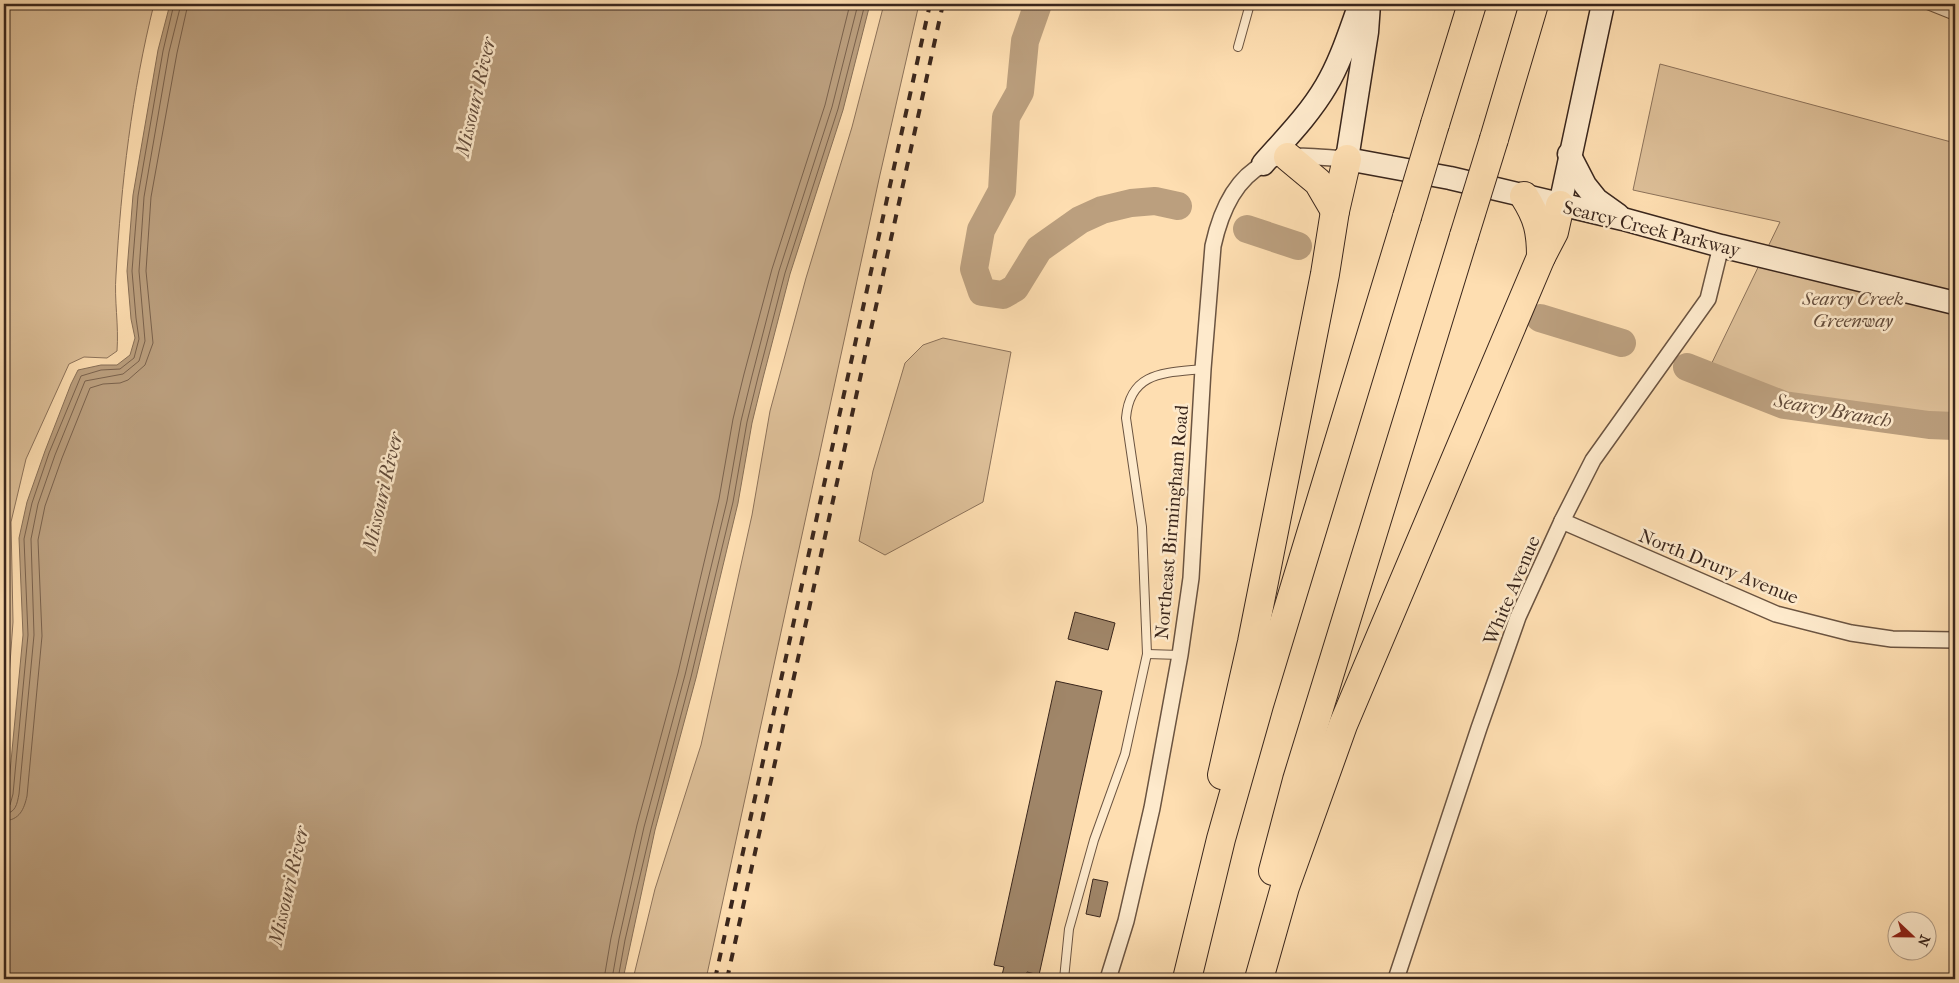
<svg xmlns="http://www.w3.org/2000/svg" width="1959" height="983" viewBox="0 0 1959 983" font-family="'IM FELL French Canon',serif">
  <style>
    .green { fill: #ddbf98; stroke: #8c725a }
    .water { fill: #bb9f7e; stroke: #876f57 }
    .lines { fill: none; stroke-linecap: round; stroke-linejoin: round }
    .shore { stroke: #7a624d; stroke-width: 1 }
    .river { stroke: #bb9f7e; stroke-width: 28 }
    .building { fill: #a08669; stroke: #3a261c }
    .lane-casing { stroke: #6b5441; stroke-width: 10 }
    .street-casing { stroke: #6b5441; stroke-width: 18 }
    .secondary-casing { stroke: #3a261c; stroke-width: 25 }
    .highway-casing { stroke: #3a261c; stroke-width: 30 }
    .lane { stroke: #feeacc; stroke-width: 8 }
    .street { stroke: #feeacc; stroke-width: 15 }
    .secondary { stroke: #feeacc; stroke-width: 22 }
    .highway { stroke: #fedeb1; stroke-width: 28 }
    .rail { stroke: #3a261c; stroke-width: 4; stroke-dasharray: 9 9; stroke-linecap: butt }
    .highway-bridge-casing { stroke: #3a261c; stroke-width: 30; stroke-linecap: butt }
    .highway-bridge { stroke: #fedeb1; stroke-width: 28 }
    .labels { text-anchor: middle; stroke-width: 5; stroke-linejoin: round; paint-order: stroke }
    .street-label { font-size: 19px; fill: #3a261c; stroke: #feeacc }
    .park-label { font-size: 19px; font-style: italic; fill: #634c3b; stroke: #feeacc }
    .water-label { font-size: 20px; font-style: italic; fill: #614a39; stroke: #feeacc }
  </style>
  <rect width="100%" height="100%" fill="#fedeb1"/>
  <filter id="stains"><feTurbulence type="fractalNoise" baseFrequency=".004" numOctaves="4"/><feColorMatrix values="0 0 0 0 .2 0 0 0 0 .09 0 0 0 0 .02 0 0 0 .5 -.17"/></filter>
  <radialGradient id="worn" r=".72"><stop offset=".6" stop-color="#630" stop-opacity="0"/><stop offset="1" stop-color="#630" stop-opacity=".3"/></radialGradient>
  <g class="green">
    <path d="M 4,4 L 154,4 C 132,92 121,184 116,275 C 114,300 119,325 117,351 L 107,358 L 84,357 L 69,364 L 26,459 L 11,522 L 13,622 L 4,746 Z"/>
    <path d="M 884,4 L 919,4 L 879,179 L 706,979 L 633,979 L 655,889 L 701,745 L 752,515 L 770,411 L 806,278 L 852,127 Z"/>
    <path d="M 1660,64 L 1955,143 L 1955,426 L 1929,425 L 1784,405 L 1706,375 L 1780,222 L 1633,190 Z"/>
    <path d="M 943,338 L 1011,352 L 983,502 L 885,555 L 859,541 L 873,471 L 905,363 L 923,345 Z"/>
  </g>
  <path class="water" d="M 170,4 L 870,4 L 843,110 L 790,274 L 763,378 L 752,423 L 738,503 L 696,678 L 655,830 L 623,979 L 4,979 L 4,811 L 8,793 L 23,635 L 19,538 L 27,502 L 45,451 L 71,384 L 78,370 L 101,365 L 117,365 L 130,355 L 135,338 L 131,319 L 127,271 L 133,195 L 158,50 Z"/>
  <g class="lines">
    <g class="shore">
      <path d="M 4,807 L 10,805 L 13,794 L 28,635 L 24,539 L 32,503 L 49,453 L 81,376 L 101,370 L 120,369 L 134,358 L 139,339 L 136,318 L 132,271 L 138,196 L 163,51 L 174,4"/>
      <path d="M 4,814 C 16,813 17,804 19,794 L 34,635 L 31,539 L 38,504 L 55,455 L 85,381 L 123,374 L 139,361 L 145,341 L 139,271 L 144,197 L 169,52 L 181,4"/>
      <path d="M 4,821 C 20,820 24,809 27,796 L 42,636 L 38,540 L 45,506 L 62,458 L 90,388 L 103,384 L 120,383 L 128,380 L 145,365 L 153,343 L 146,271 L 151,197 L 177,53 L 188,4"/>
      <path d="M 604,979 L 611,938 L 637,825 L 678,673 L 719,499 L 733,419 L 744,374 L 772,269 L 825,105 L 850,4"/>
      <path d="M 612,979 L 619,939 L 644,827 L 685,675 L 727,501 L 741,421 L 752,376 L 779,271 L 832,107 L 858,4"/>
      <path d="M 618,979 L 625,940 L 651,829 L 691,677 L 733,502 L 747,422 L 758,377 L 785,273 L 838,109 L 865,4"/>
    </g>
    <g class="river">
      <path d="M 1038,4 L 1025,41 L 1020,92 L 1006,117 L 1002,191 L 981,230 L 974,269 L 982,292 L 1003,295 L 1015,288 L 1039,249 L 1080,220 L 1102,210 L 1131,203 L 1155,201 L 1178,206"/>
      <path d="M 1247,229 L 1298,246"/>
      <path d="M 1540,318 L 1622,343"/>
      <path d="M 1687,367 L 1784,405 L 1929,425 L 1955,426"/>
    </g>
  </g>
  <g class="building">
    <path d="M 1075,612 L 1115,623 L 1108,650 L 1068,639 Z"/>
    <path d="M 1056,681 L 1102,691 L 1039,975 L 1027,972 L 1026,979 L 1001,979 L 1004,967 L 994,965 Z"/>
    <path d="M 1093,879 L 1108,882 L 1100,917 L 1086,914 Z"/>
  </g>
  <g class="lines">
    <g class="lane-casing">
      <g id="lane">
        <path d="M 1925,4 L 1955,16"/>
        <path d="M 1238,47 L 1250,4"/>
        <path d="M 1147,654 L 1180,655"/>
        <path d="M 1064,979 L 1069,929 L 1094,840 L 1125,754 L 1147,654 L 1142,527 L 1126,418 C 1130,371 1165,373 1203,369"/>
      </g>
    </g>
    <g class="street-casing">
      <g id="street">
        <path d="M 1562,521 L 1776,614 L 1851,633 L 1892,639 L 1955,640"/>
        <path d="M 1108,979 L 1126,921 L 1152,808 L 1180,655 L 1191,578 L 1203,369 L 1213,246 C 1220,214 1233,180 1264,164 C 1268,162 1273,158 1278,158 C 1300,154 1325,158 1347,159"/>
        <path d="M 1396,979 L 1479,728 L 1518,617 L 1562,521 L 1593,460 L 1708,299 L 1721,246"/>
      </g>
    </g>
    <g class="secondary-casing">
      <g id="secondary">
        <path d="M 1369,4 L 1367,32 L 1347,159 L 1450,178 L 1623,219 L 1721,246 L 1955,303"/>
        <path d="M 1569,154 L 1585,185 L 1597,200 L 1618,215"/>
        <path d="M 1263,164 C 1285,139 1309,115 1326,86 C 1341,61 1350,31 1360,4"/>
        <path d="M 1560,205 L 1603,4"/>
      </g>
    </g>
    <g class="highway-casing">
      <g id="highway">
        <path d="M 1435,124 L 1472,4"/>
        <path d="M 1494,139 L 1534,4"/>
        <path d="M 1288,157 L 1318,182 L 1335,211"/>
        <path d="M 1524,196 C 1538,218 1541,231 1541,257"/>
        <path d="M 1222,775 L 1252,642 L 1325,274 L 1335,211 L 1347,159"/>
        <path d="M 1273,871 L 1297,780 L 1464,236"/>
        <path d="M 1187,979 L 1221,839 L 1259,705 L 1407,217"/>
        <path d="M 1259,979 L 1285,887 L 1343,725 L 1541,257 L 1554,232 L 1560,205"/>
      </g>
    </g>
    <use href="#lane" class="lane"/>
    <use href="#street" class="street"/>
    <use href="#secondary" class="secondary"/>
    <use href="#highway" class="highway"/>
    <g class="rail">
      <path d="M 715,979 L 930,4"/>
      <path d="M 727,979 L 943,4"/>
    </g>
    <g class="highway-bridge-casing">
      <g id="highway-bridge">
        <path d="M 1407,217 L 1435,124"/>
        <path d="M 1464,236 L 1494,139"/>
      </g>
    </g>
    <use href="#highway-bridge" class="highway-bridge"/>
  </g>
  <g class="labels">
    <g class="street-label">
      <text transform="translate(1652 228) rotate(14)" y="7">Searcy Creek Parkway</text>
      <text transform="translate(1171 522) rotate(-85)" y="7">Northeast Birmingham Road</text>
      <text transform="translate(1719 566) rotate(22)" y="7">North Drury Avenue</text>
      <text transform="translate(1511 590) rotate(-67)" y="7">White Avenue</text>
    </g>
    <g class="park-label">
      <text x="1853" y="305">Searcy Creek<tspan x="1853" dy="22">Greenway</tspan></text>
    </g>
    <g class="water-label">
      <text transform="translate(475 97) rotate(-77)" y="7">Missouri River</text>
      <text transform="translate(1833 410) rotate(10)" y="7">Searcy Branch</text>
      <text transform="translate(382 492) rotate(-77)" y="7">Missouri River</text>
      <text transform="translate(288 886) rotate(-77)" y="7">Missouri River</text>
    </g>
  </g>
  <rect width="1959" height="983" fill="none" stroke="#fedeb1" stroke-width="20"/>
  <rect x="5" y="5" width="1949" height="973" fill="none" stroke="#3a261c" stroke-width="2.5"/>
  <rect x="10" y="10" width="1939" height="963" fill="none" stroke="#3a261c"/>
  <g transform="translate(1912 936) rotate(112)"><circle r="24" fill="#feeacc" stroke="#b09c86"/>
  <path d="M0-4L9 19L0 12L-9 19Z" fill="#8f2418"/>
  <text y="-8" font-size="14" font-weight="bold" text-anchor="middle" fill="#3a261c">N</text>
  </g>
  <rect width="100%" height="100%" filter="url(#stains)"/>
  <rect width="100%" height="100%" fill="url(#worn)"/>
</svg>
